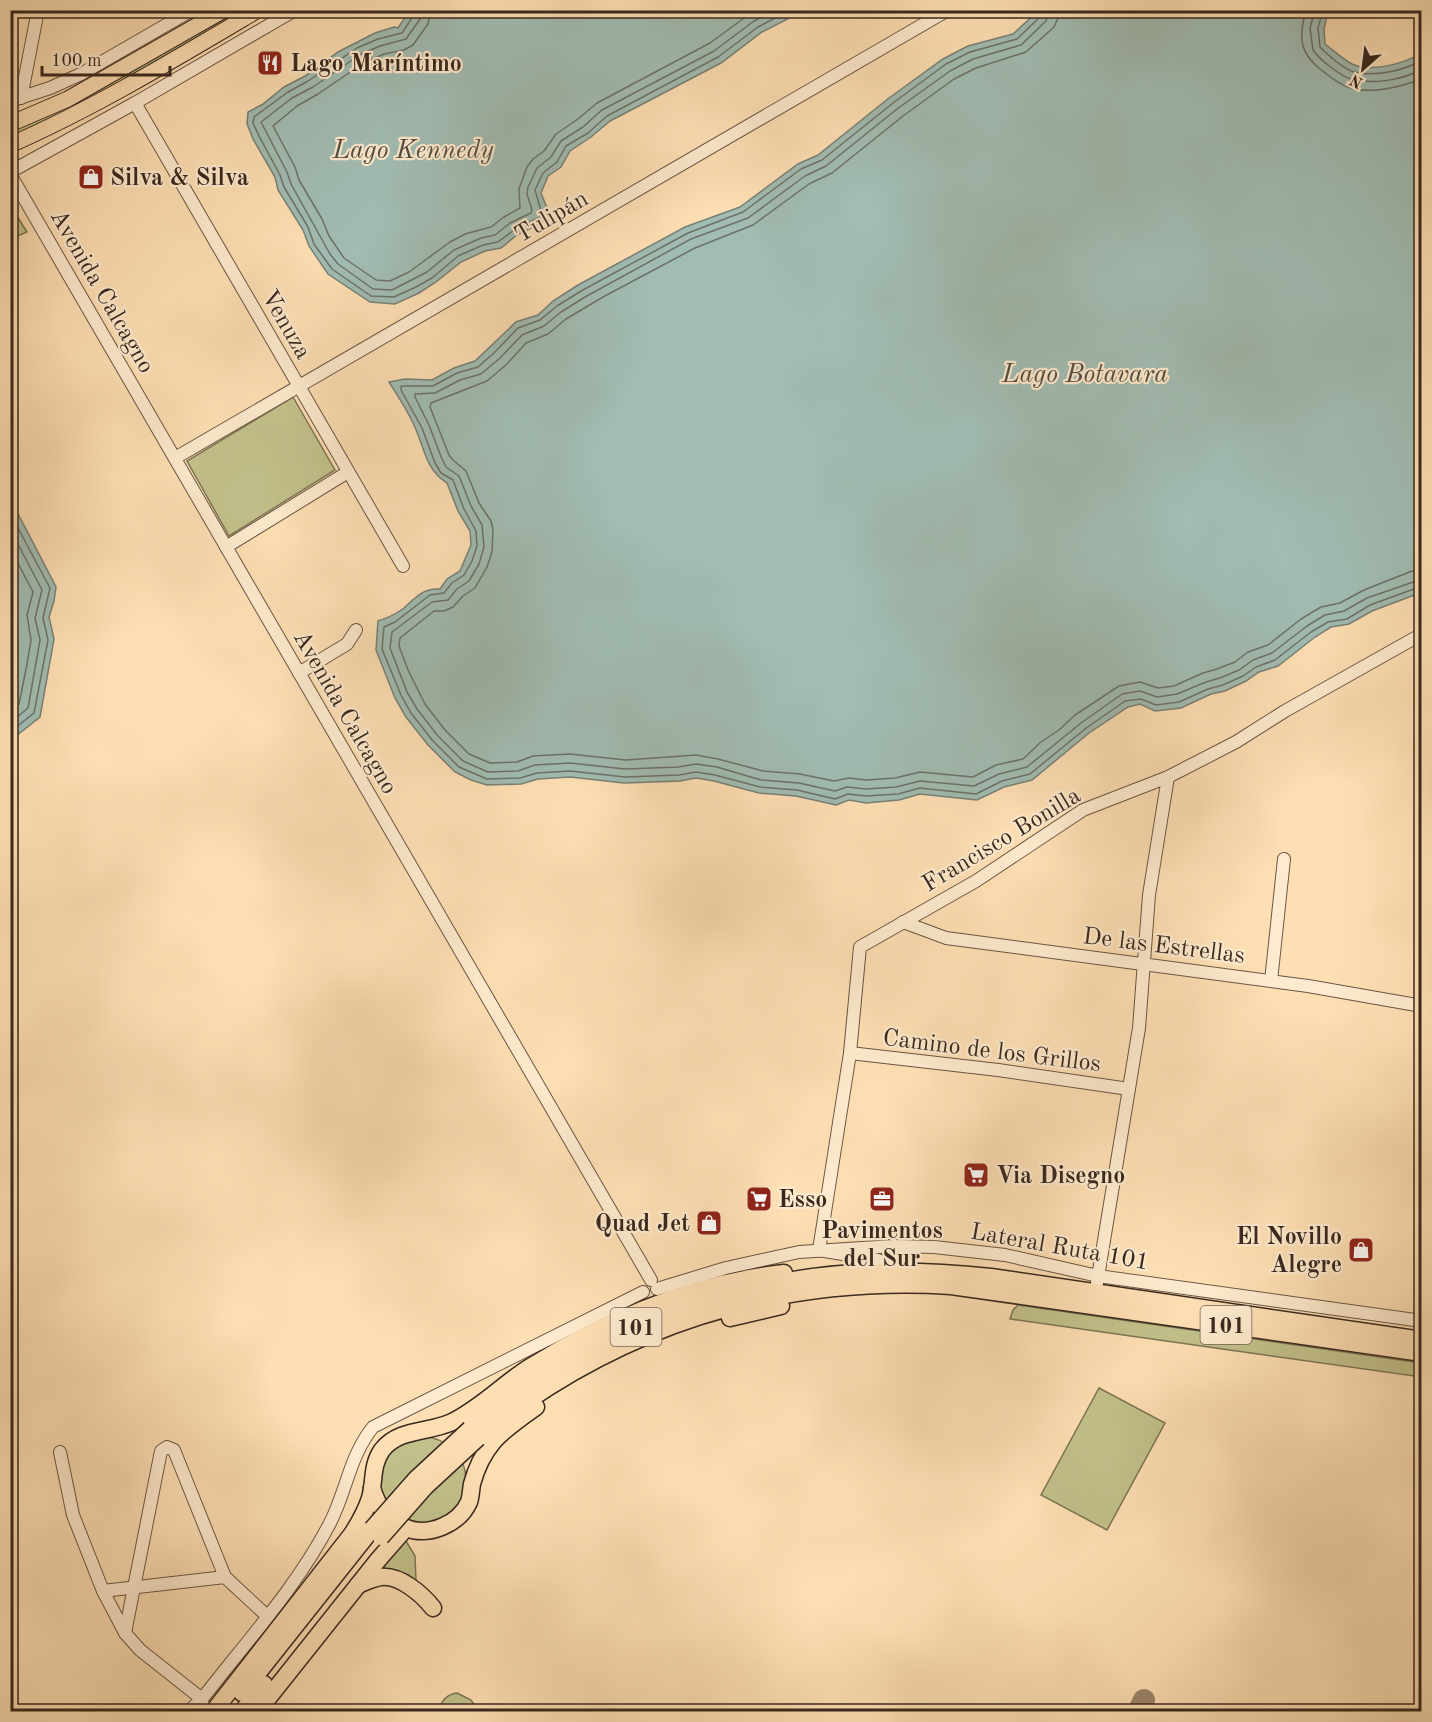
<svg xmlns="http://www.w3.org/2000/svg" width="1432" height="1722" viewBox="0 0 1432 1722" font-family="'Old Standard TT',serif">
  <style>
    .green { fill: #c2c18b; stroke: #7d7454; stroke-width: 1.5 }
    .water { fill: #a1bcb3; stroke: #778177; stroke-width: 1.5 }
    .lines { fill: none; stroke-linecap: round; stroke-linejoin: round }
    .shore { stroke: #6c7268; stroke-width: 1.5 }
    .taxiway { stroke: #9b8468; stroke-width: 22 }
    .minor-casing { stroke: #6a5643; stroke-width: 14 }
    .major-casing { stroke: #38281e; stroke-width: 17 }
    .highway-casing { stroke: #38281e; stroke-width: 19 }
    .minor { stroke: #feeace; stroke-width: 12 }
    .major { stroke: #fedfb3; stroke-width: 15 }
    .highway { stroke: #fedfb3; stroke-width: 16 }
    .highway-bridge-casing { stroke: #38281e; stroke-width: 19; stroke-linecap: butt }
    .highway-bridge { stroke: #fedfb3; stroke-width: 16 }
    .labels { text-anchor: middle; stroke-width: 4.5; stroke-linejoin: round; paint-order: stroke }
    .shield { fill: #feeace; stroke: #736253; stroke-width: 1.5 }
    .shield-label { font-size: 22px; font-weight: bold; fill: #38281e }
    .poi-label { font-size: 24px; font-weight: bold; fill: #38281e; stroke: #feeace; text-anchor: start }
    .street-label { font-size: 24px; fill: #38281e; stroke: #feeace }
    .water-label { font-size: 26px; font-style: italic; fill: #524d43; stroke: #feeace }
  </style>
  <rect width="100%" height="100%" fill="#fedfb3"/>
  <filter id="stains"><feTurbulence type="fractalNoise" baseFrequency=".00333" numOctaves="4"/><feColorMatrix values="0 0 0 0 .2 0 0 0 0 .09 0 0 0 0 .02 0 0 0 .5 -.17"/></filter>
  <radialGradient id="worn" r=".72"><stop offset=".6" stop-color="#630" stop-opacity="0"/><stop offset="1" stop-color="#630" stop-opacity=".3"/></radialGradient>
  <g class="green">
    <path d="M 232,11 L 248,11 L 99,97 L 11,139 L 11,130 L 71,103 Z"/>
    <path d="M 10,205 L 27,232 L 11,239 L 10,239 Z"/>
    <path d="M 293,397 L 335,470 L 229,536 L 187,461 Z"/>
    <path d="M 1018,1305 L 1421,1363 L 1421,1377 L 1010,1319 L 1013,1310 Z"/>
    <path d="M 1099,1388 L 1165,1423 L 1107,1530 L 1041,1495 Z"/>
    <circle cx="423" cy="1480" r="43"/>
    <path d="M 406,1541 L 415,1556 L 416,1581 L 414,1582 L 374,1572 Z"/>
    <path d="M 457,1693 L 471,1700 L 479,1711 L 438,1711 C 441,1702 446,1694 457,1693 Z"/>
  </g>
  <g class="water">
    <path d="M 410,10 L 803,10 L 803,11 L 762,32 L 721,63 L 610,121 L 591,137 L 570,151 L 561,167 L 548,176 L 541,193 L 551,218 L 517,235 L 501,248 L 485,251 L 461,262 L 436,282 L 419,293 L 395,304 L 370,302 L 328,274 L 309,246 L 303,230 L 278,190 L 275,177 L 253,139 L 247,124 L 248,112 L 263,104 L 284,87 L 305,76 L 338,52 L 375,33 L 394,27 L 398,28 Z"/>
    <path d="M 1038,11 L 1328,11 L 1324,29 L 1325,44 C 1334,51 1343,59 1352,64 C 1371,73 1406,63 1421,53 L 1421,590 L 1417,594 L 1372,611 L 1349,624 L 1331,627 L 1315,637 L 1278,666 L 1259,672 L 1246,681 L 1225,691 L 1211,694 L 1181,708 L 1155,711 L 1140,704 L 1128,707 L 1089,733 L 1032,780 L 1004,787 L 977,800 L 920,794 L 899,800 L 866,803 L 849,800 L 836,805 L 796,796 L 759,793 L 714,781 L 696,778 L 680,781 L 624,783 L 570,777 L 538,779 L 521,784 L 487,785 L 471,780 L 455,772 L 428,745 L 406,717 L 395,698 L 376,650 L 378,621 C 388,618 396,614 404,608 C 416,597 423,588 440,589 L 447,579 L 460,571 L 471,545 L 470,531 L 458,511 L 447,483 C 425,470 424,445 413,423 C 406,408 397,395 389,382 L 405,379 L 432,380 L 454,368 L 475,361 L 516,322 L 538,315 L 553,301 L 578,285 L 685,227 L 740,207 L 798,164 L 818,155 L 889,98 L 943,59 L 968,46 L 1013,34 Z"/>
    <path d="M 11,506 L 15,508 L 56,587 L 54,601 L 49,617 L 54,639 L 40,717 L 11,740 Z"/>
  </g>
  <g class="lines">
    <g class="shore">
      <path d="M 414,10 L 413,16 L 402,33 L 378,39 L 357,48 L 308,81 L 288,92 L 254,117 L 253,123 L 259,136 L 280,175 L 284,187 L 308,227 L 314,244 L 332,269 L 371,296 L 394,297 L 416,287 L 432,278 L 458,256 L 483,245 L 498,242 L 514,230 L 540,217 L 542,214 L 535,190 L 543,173 L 557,162 L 566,146 L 588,133 L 607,116 L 718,57 L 758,27 L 790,10"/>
      <path d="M 422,10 L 420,19 L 406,39 L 380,46 L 361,54 L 313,87 L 292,98 L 261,122 L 287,172 L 291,184 L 330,254 L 338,264 L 373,289 L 392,290 L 427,272 L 454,250 L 481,238 L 495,235 L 510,223 L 531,213 L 532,210 L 527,194 L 528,187 L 537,168 L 551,157 L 561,141 L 583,127 L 602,110 L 714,51 L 754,21 L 775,10"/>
      <path d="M 431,10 L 428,24 L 413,45 L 404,50 L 384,54 L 365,62 L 318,94 L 297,106 L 273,126 L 295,167 L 299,180 L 322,219 L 329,236 L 344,258 L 376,280 L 390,281 L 409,272 L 450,242 L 465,234 L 491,227 L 504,217 L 520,208 L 519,189 L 527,167 L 533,159 L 544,151 L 556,134 L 578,119 L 597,103 L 710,43 L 755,10"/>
      <path d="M 1042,10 L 1040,17 L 1017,39 L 970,52 L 946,64 L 893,103 L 822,160 L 801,169 L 743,212 L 688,233 L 581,291 L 557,306 L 540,320 L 518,328 L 495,352 L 478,367 L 457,373 L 433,386 L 401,386 L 401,390 L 422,428 L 435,463 L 441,473 L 453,480 L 464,509 L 476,531 L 477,546 L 472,561 L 464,575 L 452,583 L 444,593 L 430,595 L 395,622 L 384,627 L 382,649 L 401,695 L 411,713 L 433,741 L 459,767 L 487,779 L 520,778 L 537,773 L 570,771 L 625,777 L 679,775 L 696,772 L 715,775 L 760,787 L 797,790 L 835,799 L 848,794 L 866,796 L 898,794 L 920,788 L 976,794 L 1002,781 L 1030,774 L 1085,729 L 1125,701 L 1141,699 L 1156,705 L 1179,702 L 1208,689 L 1223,685 L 1243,676 L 1256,667 L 1275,660 L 1311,632 L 1328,622 L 1347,619 L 1370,605 L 1422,586"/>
      <path d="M 1049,10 L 1046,21 L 1021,45 L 973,59 L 950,71 L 897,109 L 826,166 L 805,176 L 748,218 L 691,239 L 585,297 L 561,312 L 544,326 L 522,335 L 500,358 L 481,374 L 460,380 L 435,393 L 415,394 L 415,397 L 429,425 L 442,459 L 446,467 L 459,476 L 471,506 L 482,525 L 484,547 L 479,564 L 469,581 L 457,589 L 448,600 L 432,602 L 392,632 L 390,648 L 407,692 L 417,709 L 438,736 L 463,761 L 488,772 L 518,771 L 535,765 L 570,763 L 625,769 L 678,767 L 696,764 L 717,767 L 761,780 L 799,783 L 835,791 L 847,787 L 866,789 L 896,787 L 920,781 L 974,786 L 999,774 L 1027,767 L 1081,723 L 1122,694 L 1140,691 L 1157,697 L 1177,694 L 1206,682 L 1220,678 L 1239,670 L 1253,660 L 1272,653 L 1307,626 L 1325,615 L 1344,611 L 1367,598 L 1422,579"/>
      <path d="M 1058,10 L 1058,18 L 1054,27 L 1026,52 L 976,68 L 954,79 L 903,116 L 832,173 L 809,184 L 753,225 L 695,248 L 603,297 L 566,319 L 548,334 L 526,343 L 507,364 L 487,381 L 431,403 L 430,407 L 449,455 L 453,460 L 466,471 L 479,503 L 491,521 L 493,530 L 492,552 L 487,567 L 475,588 L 463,596 L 453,607 L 444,611 L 434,611 L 400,638 L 399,646 L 408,670 L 425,704 L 445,730 L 469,754 L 490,763 L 517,762 L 533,756 L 570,754 L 626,760 L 696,755 L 718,759 L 763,771 L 800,774 L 834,781 L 849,778 L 866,780 L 895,778 L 920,772 L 973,777 L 996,765 L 1023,759 L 1041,742 L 1059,730 L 1075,715 L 1119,686 L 1140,682 L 1158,688 L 1174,686 L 1203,673 L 1217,669 L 1235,662 L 1248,652 L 1268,645 L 1301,619 L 1321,607 L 1340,603 L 1364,590 L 1412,571 L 1422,569"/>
      <path d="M 1306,10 C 1299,36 1298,51 1320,69 C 1328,75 1338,84 1348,87 C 1371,95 1399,87 1422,79"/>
      <path d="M 1315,10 L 1310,28 L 1313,50 C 1320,60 1339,75 1351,79 C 1372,85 1403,80 1422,69"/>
      <path d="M 1323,10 L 1318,28 L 1320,47 C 1328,55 1342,68 1354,72 C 1374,77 1404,71 1422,60"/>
      <path d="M 10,513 L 50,588 L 43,618 L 48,640 L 34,713 L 10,732"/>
      <path d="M 10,529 L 42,590 L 35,618 L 40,640 L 28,708 L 10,723"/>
      <path d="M 10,548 L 33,592 L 27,615 L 31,640 L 27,664 L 19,704 L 10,711"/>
    </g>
    <path class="taxiway" d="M 1138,1712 L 1144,1700"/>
    <g class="minor-casing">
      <g id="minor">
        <path d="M 21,98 L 38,10"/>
        <path d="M 10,101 L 50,88 L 81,74 L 192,10"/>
        <path d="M 135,103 L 403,566"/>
        <path d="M 10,172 L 135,103 L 295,10"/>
        <path d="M 10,174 L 651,1280"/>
        <path d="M 175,458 L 948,10"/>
        <path d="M 226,547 L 348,472"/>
        <path d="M 299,673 L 347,644 L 356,630"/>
        <path d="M 903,922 L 946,938 L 1308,986 L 1422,1006"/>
        <path d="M 1271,981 L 1284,859"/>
        <path d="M 850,1053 L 998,1070 L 1129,1089"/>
        <path d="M 894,1266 L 878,1260 L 819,1250 L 850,1053 L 860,947 L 976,881 L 1083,810 L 1168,777 L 1236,742 L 1285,711 L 1422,634"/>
        <path d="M 1097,1283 L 1139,1028 L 1149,895 L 1168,777"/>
        <path d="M 657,1289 L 726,1268 L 799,1252 L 894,1246 L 934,1247 L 1005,1255 L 1098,1276 L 1422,1321"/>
        <path d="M 60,1452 L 73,1515 L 103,1591 L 125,1633 L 140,1650 L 202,1699 L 188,1712"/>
        <path d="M 103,1591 L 225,1577 L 267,1616"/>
        <path d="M 125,1633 L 161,1451 L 167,1447 L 174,1450 L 225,1577"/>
        <path d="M 203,1712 L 202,1699 C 246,1642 297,1587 330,1523 C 347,1490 349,1457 373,1427 L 643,1292"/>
      </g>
    </g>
    <g class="major-casing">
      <g id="major">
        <path d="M 10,124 L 68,99 L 224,10"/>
        <path d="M 10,145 C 96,107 177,58 258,10"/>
      </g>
    </g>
    <g class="highway-casing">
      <g id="highway">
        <path d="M 730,1318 L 781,1306"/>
        <path d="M 470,1429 C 583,1336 730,1275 878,1272 C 916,1271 953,1273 991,1277 L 1422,1340"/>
        <path d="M 478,1438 C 614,1327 776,1275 951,1286 L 1422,1353"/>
        <path d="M 372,1488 C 378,1507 387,1521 406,1528 C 429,1537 459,1524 469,1502 C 471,1496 471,1489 472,1484 C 476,1469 483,1454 493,1442 C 504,1429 522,1417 536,1407"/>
        <path d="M 358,1585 C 365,1582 373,1578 381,1577 C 400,1575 422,1594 433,1608"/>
        <path d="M 242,1693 L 372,1529"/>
        <path d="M 213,1712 L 352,1534 C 359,1523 366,1511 370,1498 C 375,1481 371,1466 382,1450 C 399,1428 429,1433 452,1422 C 481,1408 503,1384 530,1367 C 608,1319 693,1283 784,1273"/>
        <path d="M 242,1712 L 264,1684"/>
        <path d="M 257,1712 L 378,1560 L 406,1528"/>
      </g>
    </g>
    <use href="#minor" class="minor"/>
    <use href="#major" class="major"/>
    <use href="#highway" class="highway"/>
    <g class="highway-bridge-casing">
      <g id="highway-bridge">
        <path d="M 372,1529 L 416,1479 L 470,1429"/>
        <path d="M 381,1537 L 425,1487 L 478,1438"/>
      </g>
    </g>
    <use href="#highway-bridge" class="highway-bridge"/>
  </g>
  <defs>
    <g id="restaurant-square" transform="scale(1.35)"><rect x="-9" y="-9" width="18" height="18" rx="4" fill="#8f2418" stroke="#feeace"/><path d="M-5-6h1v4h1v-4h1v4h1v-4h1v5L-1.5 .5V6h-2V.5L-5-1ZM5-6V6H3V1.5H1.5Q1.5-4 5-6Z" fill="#fff"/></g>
    <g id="shop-square" transform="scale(1.35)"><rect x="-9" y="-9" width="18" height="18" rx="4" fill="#8f2418" stroke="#feeace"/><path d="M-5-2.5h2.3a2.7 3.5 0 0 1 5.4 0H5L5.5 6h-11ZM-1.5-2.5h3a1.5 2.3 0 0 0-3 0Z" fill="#fff"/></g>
    <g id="supermarket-square" transform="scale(1.35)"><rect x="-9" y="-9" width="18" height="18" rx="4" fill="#8f2418" stroke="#feeace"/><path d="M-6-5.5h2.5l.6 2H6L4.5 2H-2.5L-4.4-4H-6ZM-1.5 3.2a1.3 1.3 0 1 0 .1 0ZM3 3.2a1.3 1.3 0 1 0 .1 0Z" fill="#fff"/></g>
    <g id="office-square" transform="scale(1.35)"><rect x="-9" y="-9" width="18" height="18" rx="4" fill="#8f2418" stroke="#feeace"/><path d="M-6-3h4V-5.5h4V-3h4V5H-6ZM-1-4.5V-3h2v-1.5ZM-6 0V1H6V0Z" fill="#fff"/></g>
  </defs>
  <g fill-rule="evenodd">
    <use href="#restaurant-square" x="270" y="63"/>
    <use href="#shop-square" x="91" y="177"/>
    <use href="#supermarket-square" x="976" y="1175"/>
    <use href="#supermarket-square" x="759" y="1199"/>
    <use href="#office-square" x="882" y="1199"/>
    <use href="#shop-square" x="709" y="1223"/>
    <use href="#shop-square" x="1361" y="1250"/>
  </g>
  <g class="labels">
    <g class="shield">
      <rect x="1200.5" y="1306" width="51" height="38" rx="4.5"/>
      <rect x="610.5" y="1308" width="51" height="38" rx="4.5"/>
    </g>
    <g class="shield-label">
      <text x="1226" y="1333">101</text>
      <text x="636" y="1335">101</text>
    </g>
    <g class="poi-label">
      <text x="290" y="71">Lago Maríntimo</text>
      <text x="110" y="185">Silva &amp; Silva</text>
      <text x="996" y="1183">Via Disegno</text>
      <text x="778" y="1207">Esso</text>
      <text x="690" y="1231" text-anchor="end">Quad Jet</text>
      <text x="882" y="1238" text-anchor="middle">Pavimentos<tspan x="882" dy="28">del Sur</tspan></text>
      <text x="1342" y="1244" text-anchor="end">El Novillo<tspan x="1342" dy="28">Alegre</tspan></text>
    </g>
    <g class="street-label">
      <text transform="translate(551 216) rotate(-30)" y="8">Tulipán</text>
      <text transform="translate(103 291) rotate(60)" y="8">Avenida Calcagno</text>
      <text transform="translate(287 324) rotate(60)" y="8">Venuza</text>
      <text transform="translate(346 712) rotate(60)" y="8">Avenida Calcagno</text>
      <text transform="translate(1001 839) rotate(-31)" y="8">Francisco Bonilla</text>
      <text transform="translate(1164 945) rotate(7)" y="8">De las Estrellas</text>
      <text transform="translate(992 1050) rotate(7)" y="8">Camino de los Grillos</text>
      <text transform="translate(1060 1246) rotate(10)" y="8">Lateral Ruta 101</text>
    </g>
    <g class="water-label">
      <text x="413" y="158">Lago Kennedy</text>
      <text x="1085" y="382">Lago Botavara</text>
    </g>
  </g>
  <rect width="1432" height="1722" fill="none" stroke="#fedfb3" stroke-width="36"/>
  <rect x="12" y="12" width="1408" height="1698" fill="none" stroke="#38281e" stroke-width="3"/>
  <rect x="18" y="18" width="1396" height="1686" fill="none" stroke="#38281e" stroke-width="1.5"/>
  <g transform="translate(1363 69) rotate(208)" stroke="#feeace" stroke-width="4.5" paint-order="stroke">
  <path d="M0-4.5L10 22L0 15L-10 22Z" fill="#38281e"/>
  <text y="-9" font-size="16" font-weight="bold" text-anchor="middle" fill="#38281e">N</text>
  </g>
  <path d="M42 66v9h128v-9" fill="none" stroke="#38281e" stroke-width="3"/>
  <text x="51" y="66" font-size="18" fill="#38281e" stroke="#feeace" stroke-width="4.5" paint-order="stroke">100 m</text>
  <rect width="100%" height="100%" filter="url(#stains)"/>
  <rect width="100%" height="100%" fill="url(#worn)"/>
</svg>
